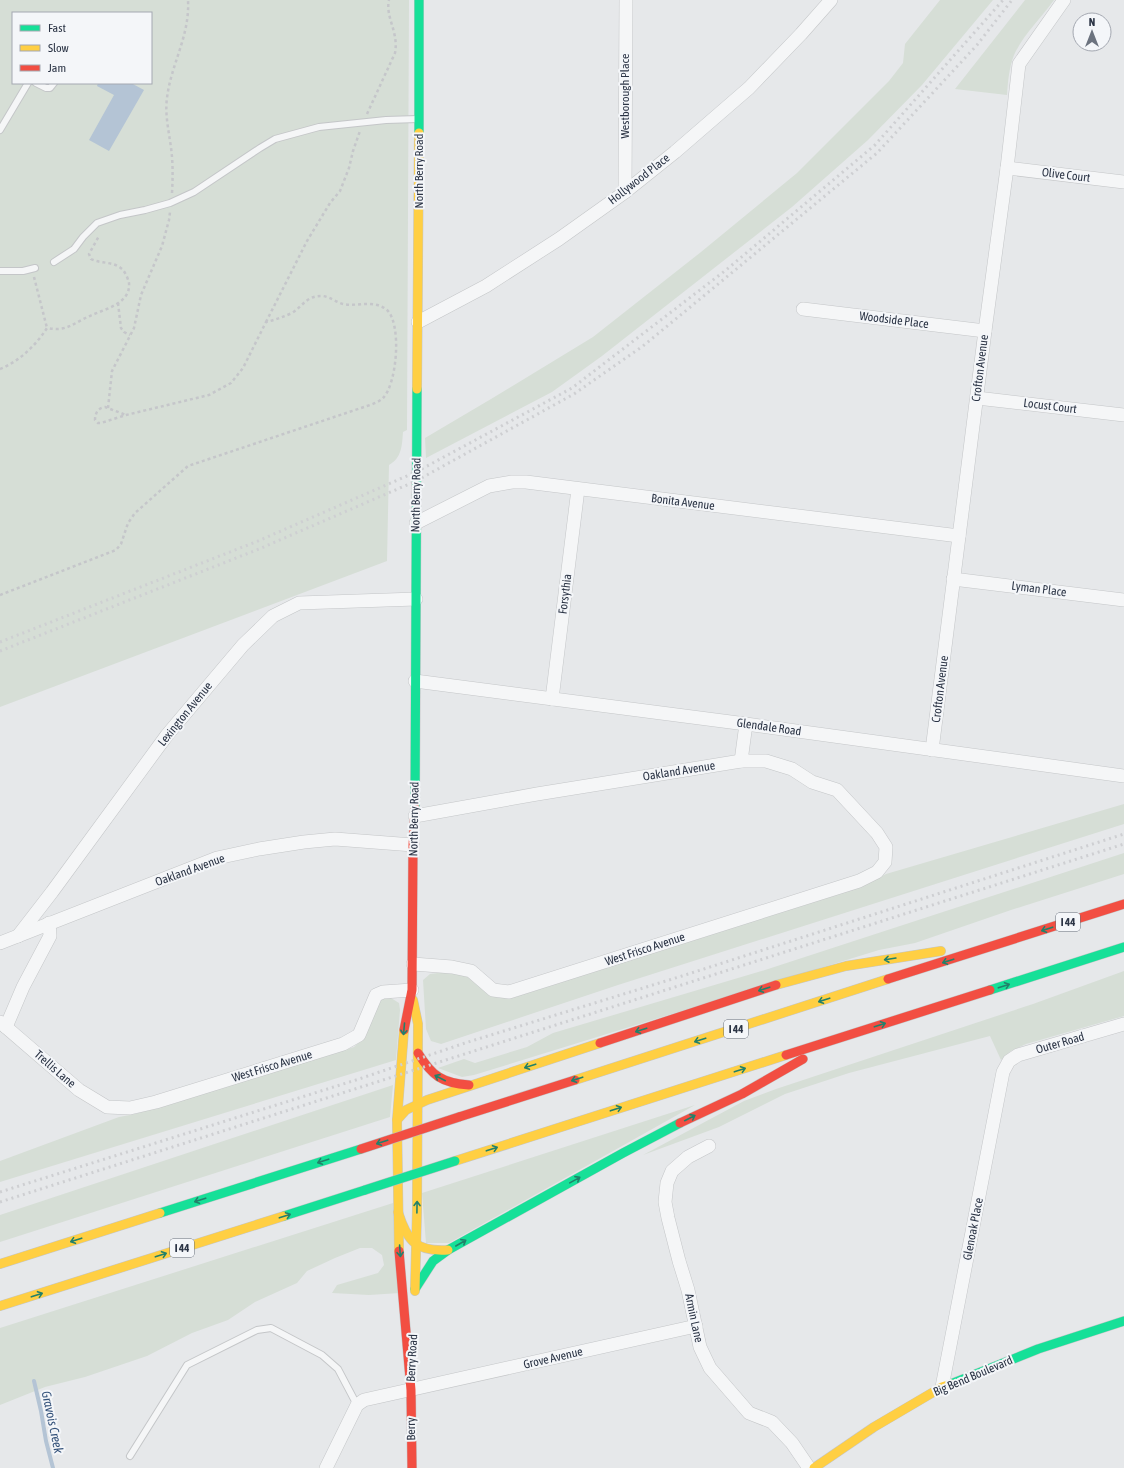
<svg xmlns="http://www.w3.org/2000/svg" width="1124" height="1468" viewBox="0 0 1124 1468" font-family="'Asap Condensed',sans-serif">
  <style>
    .green { fill: #d6ded6; fill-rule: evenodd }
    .water { fill: #b4c4d5 }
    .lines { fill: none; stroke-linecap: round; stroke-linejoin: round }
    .stream { stroke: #b4c4d5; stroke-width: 4 }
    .lane-casing { stroke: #c4c6c8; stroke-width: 8 }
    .street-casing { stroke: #c4c6c8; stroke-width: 14 }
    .fast-casing { stroke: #c4c6c8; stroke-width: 10 }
    .slow-casing { stroke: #c4c6c8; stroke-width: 10 }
    .jam-casing { stroke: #c4c6c8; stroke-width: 10 }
    .path { stroke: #c5c6ca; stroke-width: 2.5; stroke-dasharray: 3 3; stroke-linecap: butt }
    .lane { stroke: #f5f6f7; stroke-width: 6 }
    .street { stroke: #f5f6f7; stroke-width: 13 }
    .fast { stroke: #16e098; stroke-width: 9 }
    .slow { stroke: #ffcf43; stroke-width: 9 }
    .jam { stroke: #f24e42; stroke-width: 9 }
    .rail { stroke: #cecfd2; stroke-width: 3; stroke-dasharray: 2 4; stroke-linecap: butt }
    .fast-bridge-casing { stroke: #b8bbbf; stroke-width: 10; stroke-linecap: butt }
    .jam-bridge-casing { stroke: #b8bbbf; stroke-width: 10; stroke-linecap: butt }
    .fast-bridge { stroke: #16e098; stroke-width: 9 }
    .jam-bridge { stroke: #f24e42; stroke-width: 9 }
    .oneway { stroke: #22816a }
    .labels { text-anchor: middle; stroke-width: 4; stroke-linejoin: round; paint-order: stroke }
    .shield { fill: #f4f6f9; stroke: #676e7b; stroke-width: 1 }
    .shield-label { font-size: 11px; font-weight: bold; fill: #2b3445 }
    .street-label { font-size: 12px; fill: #2b3445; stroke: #f4f6f9 }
    .water-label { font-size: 13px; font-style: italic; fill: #34527a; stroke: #f4f6f9 }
  </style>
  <rect width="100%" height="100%" fill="#e6e8ea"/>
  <g class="green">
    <path d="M 0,0 L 409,0 L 407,430 L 403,432 C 402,445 402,458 389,465 L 387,561 L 0,707 ZM 13,13 L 151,13 L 151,83 L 13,83 Z"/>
    <path d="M 940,0 L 993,0 L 922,85 L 868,140 L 792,207 L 602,356 L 552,392 L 426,458 L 425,438 L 491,399 L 593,337 L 701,252 L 797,173 L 889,81 L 903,63 L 905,44 Z"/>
    <path d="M 1025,0 L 1054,0 C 1041,18 1023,35 1014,55 C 1009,68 1008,81 1007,95 L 955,89 Z"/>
    <path d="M 1124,804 L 1124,824 L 618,985 L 441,1044 L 431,1041 L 426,1029 L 423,980 L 430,974 L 445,972 L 464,974 L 478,984 L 491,996 L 501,998 L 512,998 L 865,885 L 886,874 Z"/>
    <path d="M 1124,853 L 1124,874 L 1011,910 L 915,943 L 879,950 L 474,1075 L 462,1077 L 438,1068 L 464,1059 L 475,1063 L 527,1047 L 553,1033 L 765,970 Z"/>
    <path d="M 1124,971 L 1124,1016 L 1026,1044 L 1011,1051 L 1001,1060 L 990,1036 L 849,1073 L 785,1094 L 719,1127 L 643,1155 L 744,1101 L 776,1089 L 1033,1004 Z"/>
    <path d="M 391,998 L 399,1003 L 400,1010 L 396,1060 L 0,1182 L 0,1161 L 119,1117 L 135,1114 L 354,1047 L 364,1037 L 381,999 Z"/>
    <path d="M 393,1085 L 390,1117 L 0,1242 L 0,1215 Z"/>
    <path d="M 695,1105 L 449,1243 L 426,1243 L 422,1193 Z"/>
    <path d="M 393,1203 L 400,1293 L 369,1295 L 332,1293 L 337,1285 L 378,1273 L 384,1265 L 382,1255 L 372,1248 L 360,1248 L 335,1258 L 307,1271 L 297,1283 L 255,1302 L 228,1320 L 192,1333 L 147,1356 L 85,1377 L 45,1387 L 0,1405 L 0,1328 Z"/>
  </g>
  <path class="water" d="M 98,83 L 131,83 L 144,90 L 109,151 L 89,140 L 114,95 L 97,86 Z"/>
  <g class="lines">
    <path class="stream" d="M 34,1381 L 41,1411 L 46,1441 L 53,1468"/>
    <g class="lane-casing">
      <g id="lane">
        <path d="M 36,83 L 46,88 L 50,88 L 54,83"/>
        <path d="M 0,130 L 28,83"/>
        <path d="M 54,262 L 74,249 L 83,237 L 97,223 L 120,215 L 145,210 L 170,203 L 194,192 L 260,148 L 275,139 L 319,127 L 386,120 L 418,119"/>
        <path d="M 0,271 L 23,271 L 35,268"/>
        <path d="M 130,1456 L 187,1365 L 257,1330 L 271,1328 L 322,1355 L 338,1369 L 357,1405"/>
      </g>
    </g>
    <g class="street-casing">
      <g id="street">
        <path d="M 1007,168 L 1124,182"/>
        <path d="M 625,192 L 626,0"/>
        <path d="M 803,309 L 985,331"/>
        <path d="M 418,322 L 486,286 L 559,239 L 625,192 L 675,152 L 749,88 L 801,34 L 831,0"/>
        <path d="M 977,398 L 1124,415"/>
        <path d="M 416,523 L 489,486 L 512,482 L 526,482 L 959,536"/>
        <path d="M 953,579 L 1124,600"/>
        <path d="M 415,681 L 746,724 L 1124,776"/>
        <path d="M 552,699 L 578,489"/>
        <path d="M 932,750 L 985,331 L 1007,168 L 1019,64 L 1064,0"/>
        <path d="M 741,761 L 746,724"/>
        <path d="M 18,936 L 52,892 L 167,735 L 243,645 L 273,616 L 299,603 L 416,599"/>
        <path d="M 0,943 L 217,858 L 259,849 L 304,842 L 335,839 L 413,845"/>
        <path d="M 413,964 L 452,967 L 471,971 L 493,990 L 509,992 L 859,881 L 877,872 L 885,862 L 886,847 L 877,833 L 837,790 L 812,782 L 792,769 L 766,761 L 741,761 L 537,794 L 415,816"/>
        <path d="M 0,1022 L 79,1090 L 107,1107 L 130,1108 L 156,1102 L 343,1044 L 359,1035 L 376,995 L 383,992 L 412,990"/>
        <path d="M 6,1027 L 23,987 L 50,936 L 49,923"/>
        <path d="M 709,1146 L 688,1157 L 672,1171 L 667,1183 L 665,1202 L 668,1218 L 679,1261 L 688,1290 L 700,1347 L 710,1368 L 749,1413 L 772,1422 L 792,1443 L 809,1468"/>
        <path d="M 942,1387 L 1003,1072 L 1009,1061 L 1018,1055 L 1124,1024"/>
        <path d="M 326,1468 L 357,1405 L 364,1400 L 696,1326"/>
      </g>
    </g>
    <g class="fast-casing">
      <g id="fast">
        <path d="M 419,133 L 419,0"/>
        <path d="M 415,808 L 417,389"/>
        <path d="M 990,990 L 1124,947"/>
        <path d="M 160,1213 L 361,1149"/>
        <path d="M 284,1216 L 365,1190"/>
        <path d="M 415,1289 L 433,1261 L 448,1250 L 623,1153 L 680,1123"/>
        <path d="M 951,1384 L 1038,1349 L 1124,1321"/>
      </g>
    </g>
    <g class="slow-casing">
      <g id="slow">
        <path d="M 417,389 L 419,133"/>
        <path d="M 776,985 L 846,966 L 941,951"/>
        <path d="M 413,1000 L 418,1024 L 417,1209 L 415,1291"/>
        <path d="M 575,1080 L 888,979"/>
        <path d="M 397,1120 L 406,1110 L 427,1100 L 600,1043"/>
        <path d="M 455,1161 L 786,1055"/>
        <path d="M 398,1212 C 407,1241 416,1252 448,1250"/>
        <path d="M 399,1251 L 397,1120 L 404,1030"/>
        <path d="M 0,1264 L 160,1213"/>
        <path d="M 0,1306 L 284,1216"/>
        <path d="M 814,1468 L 874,1427 L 942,1387 L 951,1384"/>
      </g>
    </g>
    <g class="jam-casing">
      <g id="jam">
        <path d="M 888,979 L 1124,904"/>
        <path d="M 404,1030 L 412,990 L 413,845 L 415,808"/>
        <path d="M 600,1043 L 776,985"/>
        <path d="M 418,1053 C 432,1076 442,1083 469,1085"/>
        <path d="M 786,1055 L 990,990"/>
        <path d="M 459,1117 L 575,1080"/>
        <path d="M 680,1123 L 742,1094 L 803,1059"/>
        <path d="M 399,1251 L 411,1390 L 412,1468"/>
      </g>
    </g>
    <g class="path">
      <path d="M 367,114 L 395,53 C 399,32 385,17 389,0"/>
      <path d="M 172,193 C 173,175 173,158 170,141 C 168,127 165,113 167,98 C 171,64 190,36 188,0"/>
      <path d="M 34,277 L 47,328"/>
      <path d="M 118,303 L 121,328 L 124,332 L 130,335"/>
      <path d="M 266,322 L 307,241 L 330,203 L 340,191 L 349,168 L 353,151 L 360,131"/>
      <path d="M 0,369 C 20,361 36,345 47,328 C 67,332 73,323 90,316 C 104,309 131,304 129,283 C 128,279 126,273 122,269 C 113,261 101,264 91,259 L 89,254 L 99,236"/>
      <path d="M 108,408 L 112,371 L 134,328 L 141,295 L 162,246 L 169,220 L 170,212"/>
      <path d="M 0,595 L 116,550 L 121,544 L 128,523 L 135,513 L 188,466 L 367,406 C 373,404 379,402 383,398 C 397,384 402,324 387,310 C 374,299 358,307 343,304 C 336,302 330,297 323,296 C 307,295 303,306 292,313 C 283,317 275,320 266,322 L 243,368 L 231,383 L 209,395 L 126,415 L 101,423 L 98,423 L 95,420 C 95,413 98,408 105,407 L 126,415"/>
    </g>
    <use href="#lane" class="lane"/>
    <use href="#street" class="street"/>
    <use href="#fast" class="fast"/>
    <use href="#slow" class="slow"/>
    <use href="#jam" class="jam"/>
    <g class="rail">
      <path d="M 0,642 L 258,541 L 416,472 L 572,388 L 726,270 L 875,145 L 1003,0"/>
      <path d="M 0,651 L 259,549 L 416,481 L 574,394 L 643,346 L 877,153 L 977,45 L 1012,0"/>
      <path d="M 0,1192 L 359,1079 L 465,1043 L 682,976 L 1124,834"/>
      <path d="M 0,1202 L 1124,844"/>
    </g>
    <g class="fast-bridge-casing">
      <path id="fast-bridge" d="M 365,1190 L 455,1161"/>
    </g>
    <g class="jam-bridge-casing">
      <path id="jam-bridge" d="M 361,1149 L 459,1117"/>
    </g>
    <use href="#fast-bridge" class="fast-bridge"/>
    <use href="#jam-bridge" class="jam-bridge"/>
  </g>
  <defs><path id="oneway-shaft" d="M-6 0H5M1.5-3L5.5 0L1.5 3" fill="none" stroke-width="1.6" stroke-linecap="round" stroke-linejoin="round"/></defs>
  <g class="oneway">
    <use href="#oneway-shaft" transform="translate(1047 929) rotate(162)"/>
    <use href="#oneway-shaft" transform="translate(890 959) rotate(171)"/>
    <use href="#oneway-shaft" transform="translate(948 961) rotate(162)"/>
    <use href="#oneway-shaft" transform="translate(1004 986) rotate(-18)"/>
    <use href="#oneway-shaft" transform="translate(764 989) rotate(162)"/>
    <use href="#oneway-shaft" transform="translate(824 1000) rotate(162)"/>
    <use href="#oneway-shaft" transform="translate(880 1025) rotate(-18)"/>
    <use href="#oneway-shaft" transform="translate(404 1029) rotate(95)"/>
    <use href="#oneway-shaft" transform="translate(641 1030) rotate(162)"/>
    <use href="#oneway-shaft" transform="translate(700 1040) rotate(162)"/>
    <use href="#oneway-shaft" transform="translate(530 1066) rotate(162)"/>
    <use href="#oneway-shaft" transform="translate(740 1070) rotate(-18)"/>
    <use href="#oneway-shaft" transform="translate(440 1078) rotate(-153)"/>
    <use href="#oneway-shaft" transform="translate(577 1079) rotate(162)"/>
    <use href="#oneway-shaft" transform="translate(616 1109) rotate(-18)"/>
    <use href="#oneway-shaft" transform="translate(690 1118) rotate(-27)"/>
    <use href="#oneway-shaft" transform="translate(382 1142) rotate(162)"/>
    <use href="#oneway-shaft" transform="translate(492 1149) rotate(-18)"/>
    <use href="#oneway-shaft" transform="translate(323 1161) rotate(162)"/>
    <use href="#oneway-shaft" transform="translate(575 1180) rotate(-29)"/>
    <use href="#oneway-shaft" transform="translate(200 1200) rotate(162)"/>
    <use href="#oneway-shaft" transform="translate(417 1207) rotate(-89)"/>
    <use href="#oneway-shaft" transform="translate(285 1216) rotate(-18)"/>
    <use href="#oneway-shaft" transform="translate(76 1240) rotate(162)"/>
    <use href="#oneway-shaft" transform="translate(461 1243) rotate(-30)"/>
    <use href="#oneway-shaft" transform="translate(400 1251) rotate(86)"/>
    <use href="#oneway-shaft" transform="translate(161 1255) rotate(-18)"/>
    <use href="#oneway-shaft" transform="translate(37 1295) rotate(-18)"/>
  </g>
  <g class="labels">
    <g class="shield">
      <rect x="1056" y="913" width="24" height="18" rx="3"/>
      <rect x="724" y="1020" width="24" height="18" rx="3"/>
      <rect x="170" y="1239" width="24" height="18" rx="3"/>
    </g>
    <g class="shield-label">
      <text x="1068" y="926">I 44</text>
      <text x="736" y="1033">I 44</text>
      <text x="182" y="1252">I 44</text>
    </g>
    <g class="street-label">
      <text transform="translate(625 96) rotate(-90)" y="4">Westborough Place</text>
      <text transform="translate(419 171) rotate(-90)" y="4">North Berry Road</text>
      <text transform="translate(1066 175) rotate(7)" y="4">Olive Court</text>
      <text transform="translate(639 179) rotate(-38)" y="4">Hollywood Place</text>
      <text transform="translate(894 320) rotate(7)" y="4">Woodside Place</text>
      <text transform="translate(980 368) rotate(-83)" y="4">Crofton Avenue</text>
      <text transform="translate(1050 406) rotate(7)" y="4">Locust Court</text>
      <text transform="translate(416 495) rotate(-89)" y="4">North Berry Road</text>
      <text transform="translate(683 502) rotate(7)" y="4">Bonita Avenue</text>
      <text transform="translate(1039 589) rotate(7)" y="4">Lyman Place</text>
      <text transform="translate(565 594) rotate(-83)" y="4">Forsythia</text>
      <text transform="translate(940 689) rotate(-83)" y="4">Crofton Avenue</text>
      <text transform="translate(185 714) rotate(-51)" y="4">Lexington Avenue</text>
      <text transform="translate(769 727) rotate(8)" y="4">Glendale Road</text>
      <text transform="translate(679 771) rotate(-9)" y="4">Oakland Avenue</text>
      <text transform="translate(414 819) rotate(-89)" y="4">North Berry Road</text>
      <text transform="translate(190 870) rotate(-20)" y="4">Oakland Avenue</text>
      <text transform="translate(645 949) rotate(-18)" y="4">West Frisco Avenue</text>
      <text transform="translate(1060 1043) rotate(-16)" y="4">Outer Road</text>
      <text transform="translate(272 1066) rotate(-17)" y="4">West Frisco Avenue</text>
      <text transform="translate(55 1069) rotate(41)" y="4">Trellis Lane</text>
      <text transform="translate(973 1229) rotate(-79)" y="4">Glenoak Place</text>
      <text transform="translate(694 1318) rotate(78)" y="4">Armin Lane</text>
      <text transform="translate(412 1358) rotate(-87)" y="4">Berry Road</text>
      <text transform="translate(553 1358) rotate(-13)" y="4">Grove Avenue</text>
      <text transform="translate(973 1376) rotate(-23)" y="4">Big Bend Boulevard</text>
      <text transform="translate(411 1429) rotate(-91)" y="4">Berry</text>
    </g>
    <g class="water-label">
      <text transform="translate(53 1422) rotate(78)" y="5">Gravois Creek</text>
    </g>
  </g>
  <rect x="12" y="12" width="140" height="72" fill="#f4f6f9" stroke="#a4a8b1"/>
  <rect x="20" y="25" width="20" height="6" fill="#16e098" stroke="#a4a8b1"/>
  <text x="48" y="32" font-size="12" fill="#2b3445">Fast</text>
  <rect x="20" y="45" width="20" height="6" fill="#ffcf43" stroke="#a4a8b1"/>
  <text x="48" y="52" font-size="12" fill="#2b3445">Slow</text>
  <rect x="20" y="65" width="20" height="6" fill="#f24e42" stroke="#a4a8b1"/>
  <text x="48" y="72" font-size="12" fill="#2b3445">Jam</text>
  <g transform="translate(1092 32)"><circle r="19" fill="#f4f6f9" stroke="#a4a8b1"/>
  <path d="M0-3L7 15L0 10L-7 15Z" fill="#6c737f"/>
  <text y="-6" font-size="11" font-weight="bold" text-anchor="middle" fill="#2b3445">N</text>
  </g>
</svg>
